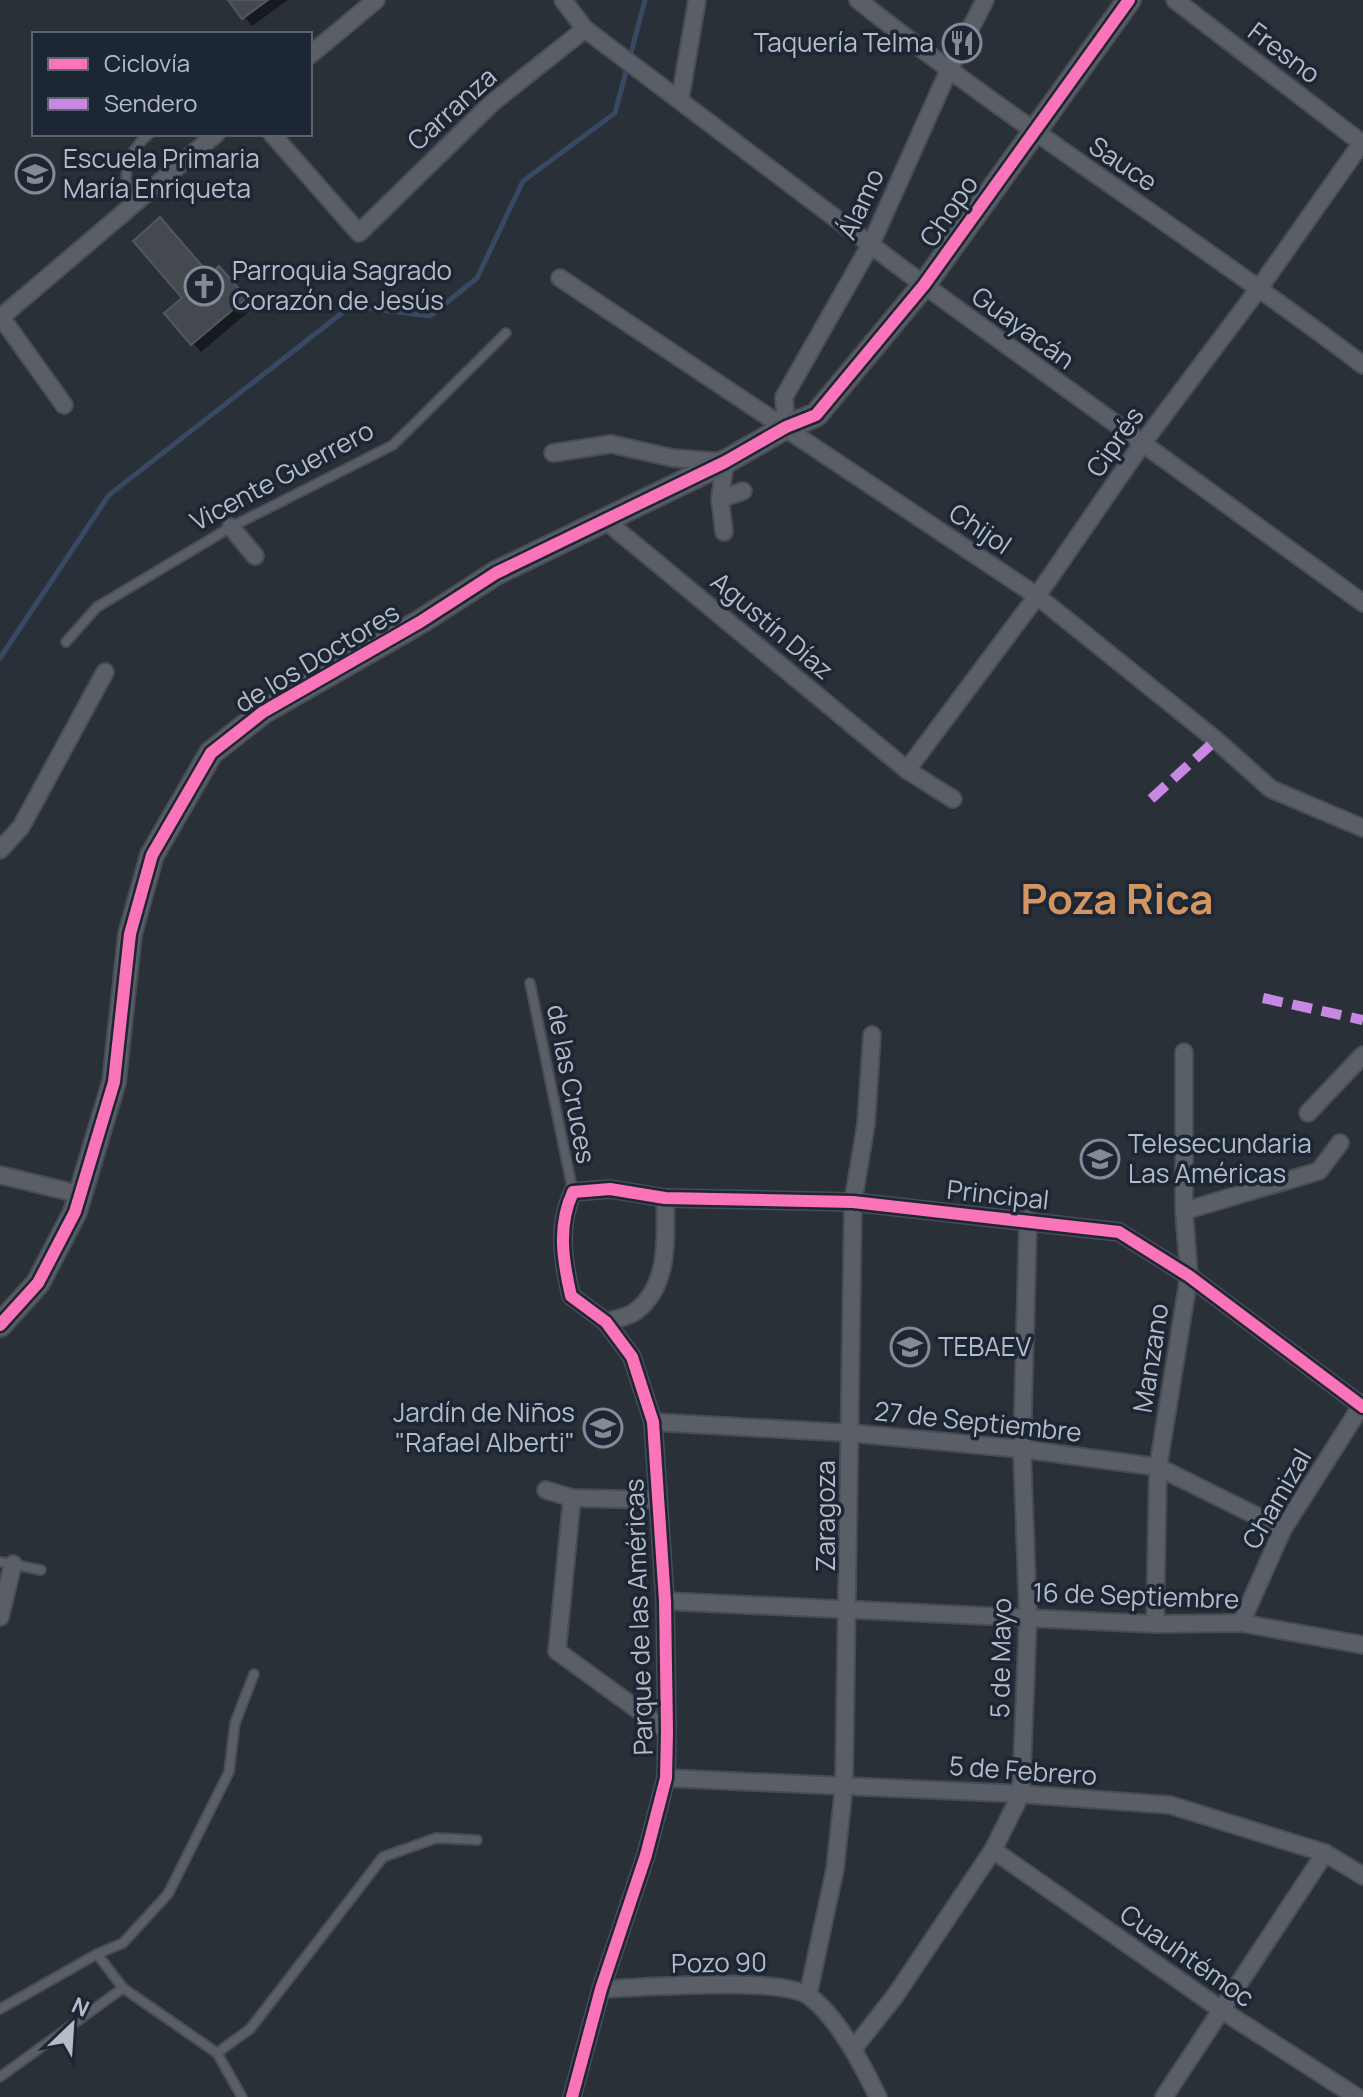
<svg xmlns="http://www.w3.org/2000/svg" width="1363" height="2097" viewBox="0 0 1363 2097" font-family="Manrope,sans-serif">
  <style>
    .shadow { fill: #0007 }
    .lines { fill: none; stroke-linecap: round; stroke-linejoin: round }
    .stream { stroke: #384963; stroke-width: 5 }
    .building { fill: #444950; stroke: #52575f; stroke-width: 2 }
    .lane-casing { stroke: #484c53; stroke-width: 12 }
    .street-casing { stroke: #484c53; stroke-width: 20 }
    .secondary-casing { stroke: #484c53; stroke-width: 26 }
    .lane { stroke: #5a5e66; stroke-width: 8 }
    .street { stroke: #5a5e66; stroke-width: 16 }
    .secondary { stroke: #595d64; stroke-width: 22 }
    .quiet { stroke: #c787e3; stroke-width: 10; stroke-dasharray: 20 10; stroke-linecap: butt }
    .cycleway-casing { stroke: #1d2633; stroke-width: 17 }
    .cycleway { stroke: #fb73b8; stroke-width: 12 }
    .labels { text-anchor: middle; stroke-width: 7; stroke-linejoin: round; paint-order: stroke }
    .poi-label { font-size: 26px; fill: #b4bcc9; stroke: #1d2633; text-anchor: start }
    .street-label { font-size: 26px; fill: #b4bcc9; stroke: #1d2633 }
    .town-label { font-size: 42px; font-weight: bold; fill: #d59563; stroke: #1d2633 }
  </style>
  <rect width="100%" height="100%" fill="#2a3038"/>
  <g class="shadow">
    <path d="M 231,0 L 288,0 L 252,26 Z"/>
    <path d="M 210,277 L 228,277 L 254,307 L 201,352 L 167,313 Z"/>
  </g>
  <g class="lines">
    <path class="stream" d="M 0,658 L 109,495 L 351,306 L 430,316 L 477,278 L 523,181 L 615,113 L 645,0"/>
  </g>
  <g class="building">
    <path d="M 228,0 L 268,0 L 242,19 Z"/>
    <path d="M 160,217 L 210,275 L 219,266 L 247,298 L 191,345 L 164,313 L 182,298 L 133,241 Z"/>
  </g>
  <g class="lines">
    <g class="lane-casing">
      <g id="lane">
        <path d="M 129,207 C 125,172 121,158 149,134"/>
        <path d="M 66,642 L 97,607 L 231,527 L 393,445 L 506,333"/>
        <path d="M 530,983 L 573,1192"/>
        <path d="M 0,1562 L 41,1570"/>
        <path d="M 97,1954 L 123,1988 L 217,2053 L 242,2097"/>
        <path d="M 0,2009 L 97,1954 L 123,1943 L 168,1894 L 229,1772 L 235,1723 L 254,1674"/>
        <path d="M 217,2053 L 250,2029 L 383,1857 L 436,1838 L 477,1840"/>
        <path d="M 0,2077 L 123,1988"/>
      </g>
    </g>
    <g class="street-casing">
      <g id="street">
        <path d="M 563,0 L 585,29 L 924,285 L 1363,603"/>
        <path d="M 858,0 C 1021,129 1197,239 1363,365"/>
        <path d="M 1175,0 L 1363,144"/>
        <path d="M 310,55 L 376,0"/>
        <path d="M 680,100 L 697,0"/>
        <path d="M 272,134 L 359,233 L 492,103 L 585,29"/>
        <path d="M 560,278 L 1037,596 L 1216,740 L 1271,789 L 1363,828"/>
        <path d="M 1,317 L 64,405"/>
        <path d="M 0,318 L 216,134"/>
        <path d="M 786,427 L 784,397 L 871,244 L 948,72 L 985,0"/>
        <path d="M 553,453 L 611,444 L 673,458 L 725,462 L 720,499 L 724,532"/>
        <path d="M 720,499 L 743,491"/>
        <path d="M 605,520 L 907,770 L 953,799"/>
        <path d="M 231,527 L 255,556"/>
        <path d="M 907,770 L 1037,596 L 1142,444 L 1260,287 L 1363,141"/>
        <path d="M 0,850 L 21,827 L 105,672"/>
        <path d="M 1308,1113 L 1363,1055"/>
        <path d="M 0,1175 L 79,1194"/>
        <path d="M 1184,1211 L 1319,1171 L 1340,1143"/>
        <path d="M 606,1322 C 615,1319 629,1317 636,1311 C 670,1286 666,1235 665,1198"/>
        <path d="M 653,1422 L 850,1433 L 1022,1449 L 1158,1467 L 1283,1529"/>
        <path d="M 546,1490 L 572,1498 L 657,1500"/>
        <path d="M 572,1498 L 557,1651 L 667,1731"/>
        <path d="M 665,1601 L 1155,1624 L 1241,1623 L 1363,1645"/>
        <path d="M 0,1617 L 13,1564"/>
        <path d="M 1241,1623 L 1283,1529 L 1363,1403"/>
        <path d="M 1155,1624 L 1158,1467 L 1189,1276 L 1184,1211 L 1184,1052"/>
        <path d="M 666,1778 L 1021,1794 L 1170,1805 L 1325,1853 L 1363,1876"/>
        <path d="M 993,1850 L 1223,2011 L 1357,2097"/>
        <path d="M 601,1989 C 641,1988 781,1976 809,1996 C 838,2017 863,2066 878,2097"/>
        <path d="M 808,1995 L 835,1869 L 844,1786 L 853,1202 L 866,1124 L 872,1035"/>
        <path d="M 854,2048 L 895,1996 L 993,1850 L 1021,1794 L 1028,1615 L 1022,1449 L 1028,1219"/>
        <path d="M 572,2097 L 601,1989 L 646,1855 L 666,1778 L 667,1731 L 665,1601 L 653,1422 L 632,1357 L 606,1322 L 571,1296 C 563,1261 557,1226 573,1192 L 610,1189 L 665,1198 L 853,1202 L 1119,1232 L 1189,1276 L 1363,1407"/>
        <path d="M 1164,2097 L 1325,1853"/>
      </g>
    </g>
    <g class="secondary-casing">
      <path id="secondary" d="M 0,1325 L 38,1283 L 75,1212 L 114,1082 L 130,934 L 152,855 L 211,753 L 263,712 L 420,622 L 496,573 L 725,462 L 786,427 L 816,415 L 924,285 L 1129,0"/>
    </g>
    <use href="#lane" class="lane"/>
    <use href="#street" class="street"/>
    <use href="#secondary" class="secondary"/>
    <g class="quiet">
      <path d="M 1151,799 L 1216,740"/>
      <path d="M 1263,998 L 1363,1020"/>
    </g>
    <g class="cycleway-casing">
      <g id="cycleway">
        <path d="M 0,1325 L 38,1283 L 75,1212 L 114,1082 L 130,934 L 152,855 L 211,753 L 263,712 L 420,622 L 496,573 L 725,462 L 786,427 L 816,415 L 924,285 L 1129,0"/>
        <path d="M 572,2097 L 601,1989 L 646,1855 L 666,1778 L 667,1731 L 665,1601 L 653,1422 L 632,1357 L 606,1322 L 571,1296 C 563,1261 557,1226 573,1192 L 610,1189 L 665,1198 L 853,1202 L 1119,1232 L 1189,1276 L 1363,1407"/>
      </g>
    </g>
    <use href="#cycleway" class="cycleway"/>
  </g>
  <defs>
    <g id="restaurant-ring" transform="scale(2)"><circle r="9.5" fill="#1d2633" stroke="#848b96" stroke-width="1.5"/><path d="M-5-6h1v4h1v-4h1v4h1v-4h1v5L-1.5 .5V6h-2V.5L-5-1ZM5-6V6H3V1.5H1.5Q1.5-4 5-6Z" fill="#848b96"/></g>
    <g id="school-ring" transform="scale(2)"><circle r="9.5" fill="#1d2633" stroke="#848b96" stroke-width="1.5"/><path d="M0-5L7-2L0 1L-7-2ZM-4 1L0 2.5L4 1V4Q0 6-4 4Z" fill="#848b96"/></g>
    <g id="church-ring" transform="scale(2)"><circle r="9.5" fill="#1d2633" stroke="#848b96" stroke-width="1.5"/><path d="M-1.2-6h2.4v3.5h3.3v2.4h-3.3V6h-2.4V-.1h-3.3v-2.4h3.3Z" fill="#848b96"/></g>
    <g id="university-ring" transform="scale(2)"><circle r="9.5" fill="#1d2633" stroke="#848b96" stroke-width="1.5"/><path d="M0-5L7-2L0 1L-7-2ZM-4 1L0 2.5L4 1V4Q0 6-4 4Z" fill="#848b96"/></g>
  </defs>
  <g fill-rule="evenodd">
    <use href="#restaurant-ring" x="962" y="43"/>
    <use href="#school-ring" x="35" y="174"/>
    <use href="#church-ring" x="204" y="286"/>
    <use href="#school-ring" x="1100" y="1159"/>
    <use href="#university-ring" x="910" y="1347"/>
    <use href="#school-ring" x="603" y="1428"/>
  </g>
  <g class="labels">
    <g class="poi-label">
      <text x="934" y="52" text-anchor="end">Taquería Telma</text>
      <text x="63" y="168">Escuela Primaria<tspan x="63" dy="30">María Enriqueta</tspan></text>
      <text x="232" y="280">Parroquia Sagrado<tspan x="232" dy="30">Corazón de Jesús</tspan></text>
      <text x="1128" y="1153">Telesecundaria<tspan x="1128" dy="30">Las Américas</tspan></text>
      <text x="938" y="1356">TEBAEV</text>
      <text x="575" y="1422" text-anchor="end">Jardín de Niños<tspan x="575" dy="30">"Rafael Alberti"</tspan></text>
    </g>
    <g class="street-label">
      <text transform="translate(1284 53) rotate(37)" y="9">Fresno</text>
      <text transform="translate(452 109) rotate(-42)" y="9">Carranza</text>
      <text transform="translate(1123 164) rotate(34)" y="9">Sauce</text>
      <text transform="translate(861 204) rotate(-65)" y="9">Álamo</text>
      <text transform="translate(949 211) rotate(-55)" y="9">Chopo</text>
      <text transform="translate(1023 328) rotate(36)" y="9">Guayacán</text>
      <text transform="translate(1115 442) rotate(-55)" y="9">Ciprés</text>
      <text transform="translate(282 476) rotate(-28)" y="9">Vicente Guerrero</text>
      <text transform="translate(980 529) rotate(34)" y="9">Chijol</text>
      <text transform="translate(772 626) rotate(40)" y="9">Agustín Díaz</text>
      <text transform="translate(317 658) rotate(-31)" y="9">de los Doctores</text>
      <text transform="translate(571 1084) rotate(79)" y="9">de las Cruces</text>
      <text transform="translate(998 1195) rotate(6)" y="9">Principal</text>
      <text transform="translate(1151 1358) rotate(-81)" y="9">Manzano</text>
      <text transform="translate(978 1422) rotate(6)" y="9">27 de Septiembre</text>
      <text transform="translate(1277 1499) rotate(-60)" y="9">Chamizal</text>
      <text transform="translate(826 1516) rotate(-90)" y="9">Zaragoza</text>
      <text transform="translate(1136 1596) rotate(2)" y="9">16 de Septiembre</text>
      <text transform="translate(639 1617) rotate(-92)" y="9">Parque de las Américas</text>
      <text transform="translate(1001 1658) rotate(-89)" y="9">5 de Mayo</text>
      <text transform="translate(1023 1771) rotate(4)" y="9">5 de Febrero</text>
      <text transform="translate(1187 1956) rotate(35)" y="9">Cuauhtémoc</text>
      <text transform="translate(719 1963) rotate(-1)" y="9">Pozo 90</text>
    </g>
    <g class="town-label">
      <text x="1117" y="914">Poza Rica</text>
    </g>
  </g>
  <rect x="32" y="32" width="280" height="104" fill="#1d2633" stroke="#59626f" stroke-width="2"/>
  <rect x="48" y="58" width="40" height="12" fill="#fb73b8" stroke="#59626f" stroke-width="2"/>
  <text x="104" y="72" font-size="24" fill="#b4bcc9">Ciclovía</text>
  <rect x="48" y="98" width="40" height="12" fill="#c787e3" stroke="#59626f" stroke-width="2"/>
  <text x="104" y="112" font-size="24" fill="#b4bcc9">Sendero</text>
  <g transform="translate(72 2025) rotate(25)" stroke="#1d2633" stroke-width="6" paint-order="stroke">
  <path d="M0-6L14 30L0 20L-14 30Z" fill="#b4bcc9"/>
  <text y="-12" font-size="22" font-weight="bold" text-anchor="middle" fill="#b4bcc9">N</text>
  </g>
</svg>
